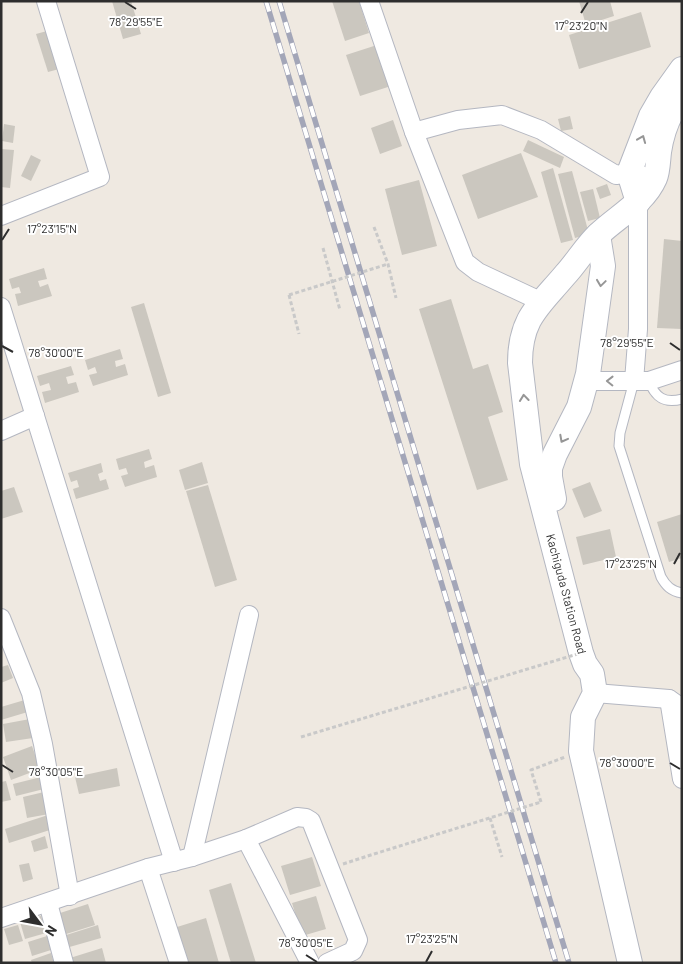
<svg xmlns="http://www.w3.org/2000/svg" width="683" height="964" viewBox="0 0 683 964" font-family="Barlow,sans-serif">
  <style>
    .building { fill: #cbc7bf }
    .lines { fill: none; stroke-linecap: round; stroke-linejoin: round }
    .lane-casing { stroke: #b4b7c1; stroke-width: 11 }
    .street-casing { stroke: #b4b7c1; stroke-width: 20 }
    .secondary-casing { stroke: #b4b7c1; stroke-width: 26 }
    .path { stroke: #c9c9c9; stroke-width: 3; stroke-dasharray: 4 2.5; stroke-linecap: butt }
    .lane { stroke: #fff; stroke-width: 9 }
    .street { stroke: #fff; stroke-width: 18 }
    .secondary { stroke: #fff; stroke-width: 24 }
    .rail-casing { stroke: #a3a6b8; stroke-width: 5.5 }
    .rail { stroke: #fff; stroke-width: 4; stroke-dasharray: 11; stroke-linecap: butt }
    .path-bridge { stroke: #c9c9c9; stroke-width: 3; stroke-dasharray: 4 2.5; stroke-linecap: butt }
    .oneway { stroke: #969696 }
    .ticks { fill: none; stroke: #2e2e2e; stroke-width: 2 }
    .labels { text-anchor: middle; stroke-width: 4; stroke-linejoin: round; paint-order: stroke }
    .street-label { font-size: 12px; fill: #2e2e2e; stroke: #fff }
    .ticks-label { font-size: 12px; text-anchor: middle; fill: #2e2e2e; stroke: #fff; stroke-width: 4; stroke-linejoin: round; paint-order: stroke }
  </style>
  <rect width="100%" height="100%" fill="#efe9e1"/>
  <g class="building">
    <path d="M 112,1 L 131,1 L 141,34 L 123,39 Z"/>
    <path d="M 332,1 L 359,1 L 369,33 L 345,41 Z"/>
    <path d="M 579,1 L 610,1 L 614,16 L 586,25 Z"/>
    <path d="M 641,12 L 651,47 L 579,69 L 569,35 Z"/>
    <path d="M 47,31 L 59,69 L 48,72 L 36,34 Z"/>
    <path d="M 377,45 L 391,86 L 360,96 L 346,55 Z"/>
    <path d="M 570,116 L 573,129 L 561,131 L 558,119 Z"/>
    <path d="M 393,120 L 402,146 L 380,154 L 371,128 Z"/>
    <path d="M 4,124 L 15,126 L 13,143 L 2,141 Z"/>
    <path d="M 528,140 L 564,157 L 560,168 L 523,151 Z"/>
    <path d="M 1,149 L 14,150 L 10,188 L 1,187 Z"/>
    <path d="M 521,153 L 538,197 L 478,219 L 462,175 Z"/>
    <path d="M 31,155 L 41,160 L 31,181 L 21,176 Z"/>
    <path d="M 553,168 L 573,240 L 561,243 L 541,172 Z"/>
    <path d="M 572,171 L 589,234 L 575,238 L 558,174 Z"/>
    <path d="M 419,180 L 437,246 L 402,255 L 385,189 Z"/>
    <path d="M 607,184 L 611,195 L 600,199 L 596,188 Z"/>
    <path d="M 593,189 L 600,218 L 588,221 L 580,192 Z"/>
    <path d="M 664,239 L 682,241 L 682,329 L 657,328 Z"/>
    <path d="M 44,268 L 47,279 L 38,281 L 40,287 L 48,284 L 52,296 L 18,306 L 15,294 L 21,293 L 19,287 L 12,289 L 9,279 Z"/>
    <path d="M 451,299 L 473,369 L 488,364 L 503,412 L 488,417 L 508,480 L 477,490 L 419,309 Z"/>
    <path d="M 144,303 L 171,393 L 158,397 L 131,307 Z"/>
    <path d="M 120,349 L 123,359 L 115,361 L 116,367 L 125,364 L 128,375 L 93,386 L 89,375 L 97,373 L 95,367 L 88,370 L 85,360 Z"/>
    <path d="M 71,366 L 74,375 L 66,377 L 68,384 L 76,382 L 79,392 L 45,403 L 42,392 L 51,390 L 49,383 L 40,386 L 37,376 Z"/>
    <path d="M 149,449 L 152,459 L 144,462 L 145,468 L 154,465 L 157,477 L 125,487 L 121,476 L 128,474 L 126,468 L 119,470 L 116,459 Z"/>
    <path d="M 202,462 L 208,483 L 185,490 L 179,470 Z"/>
    <path d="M 101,463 L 103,472 L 98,474 L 100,481 L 106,479 L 109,489 L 76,499 L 73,489 L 79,487 L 77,480 L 71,482 L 68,473 Z"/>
    <path d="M 590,482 L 602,511 L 584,518 L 572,489 Z"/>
    <path d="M 208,485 L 237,580 L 215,587 L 186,491 Z"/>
    <path d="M 14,487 L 23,512 L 1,519 L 1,491 Z"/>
    <path d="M 682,514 L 682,558 L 669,562 L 657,522 Z"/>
    <path d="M 610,529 L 616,557 L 583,565 L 576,537 Z"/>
    <path d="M 8,665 L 13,678 L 1,683 L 1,667 Z"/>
    <path d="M 28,699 L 31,711 L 1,720 L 1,707 Z"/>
    <path d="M 30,719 L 33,738 L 6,742 L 3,724 Z"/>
    <path d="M 32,746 L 40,769 L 11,780 L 3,757 Z"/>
    <path d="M 117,768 L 120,786 L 79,794 L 75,777 Z"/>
    <path d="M 41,777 L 44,789 L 16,796 L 13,784 Z"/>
    <path d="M 6,781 L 11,800 L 1,802 L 1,782 Z"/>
    <path d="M 44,792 L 49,814 L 27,818 L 23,797 Z"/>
    <path d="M 48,815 L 53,829 L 9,843 L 5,829 Z"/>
    <path d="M 45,836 L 48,848 L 34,852 L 31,841 Z"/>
    <path d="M 312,857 L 321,886 L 290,895 L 281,866 Z"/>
    <path d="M 29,863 L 33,879 L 23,882 L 19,865 Z"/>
    <path d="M 231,883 L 256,963 L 231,963 L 209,890 Z"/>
    <path d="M 316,896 L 326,929 L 302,936 L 292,903 Z"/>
    <path d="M 88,904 L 95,925 L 63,935 L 57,914 Z"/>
    <path d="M 41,916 L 46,933 L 25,939 L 20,922 Z"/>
    <path d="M 206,918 L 219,963 L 188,963 L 177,927 Z"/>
    <path d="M 18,925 L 23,941 L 9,945 L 4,929 Z"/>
    <path d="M 98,925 L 101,938 L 66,948 L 63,936 Z"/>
    <path d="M 47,936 L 51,950 L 32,956 L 28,942 Z"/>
    <path d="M 102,948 L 106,963 L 71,963 L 70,958 Z"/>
    <path d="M 51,953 L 54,963 L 32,963 L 31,960 Z"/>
  </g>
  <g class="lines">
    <g class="lane-casing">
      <g id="lane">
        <path d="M 634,381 L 620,433 L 619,446 L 661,577 C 666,586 671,591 682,593"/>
        <path d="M 649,381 C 655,397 664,404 682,399"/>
      </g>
    </g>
    <g class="street-casing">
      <g id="street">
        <path d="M 369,1 L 414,132 L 465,262 L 478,272 L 540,301"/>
        <path d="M 414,132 L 458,120 L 502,115 L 541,130 L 616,175 L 629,173 L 641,175"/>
        <path d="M 1,216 L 100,177 L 46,1"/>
        <path d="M 1,307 L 174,862"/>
        <path d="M 587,381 L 649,381 L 682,370"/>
        <path d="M 634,381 L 638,329 L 638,202"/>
        <path d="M 1,431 L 35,416"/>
        <path d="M 1,618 L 31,693 L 43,744 L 70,896"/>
        <path d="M 595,693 L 669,699 L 682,708"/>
        <path d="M 669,699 L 682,779"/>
        <path d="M 246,839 L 310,963"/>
        <path d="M 192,857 L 249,615"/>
        <path d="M 148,868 L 179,963"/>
        <path d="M 48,903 L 64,963"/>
        <path d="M 1,918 L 148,868 L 192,857 L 246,839 L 297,817 L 306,818 L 311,821 L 358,940 L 353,951 L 327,963"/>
      </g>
    </g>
    <g class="secondary-casing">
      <g id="secondary">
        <path d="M 638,202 L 629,173 L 651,116 L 662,97 L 682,69"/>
        <path d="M 554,499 L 550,477 L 550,468 L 555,454 L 579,407 L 588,374 L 603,266 L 598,235"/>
        <path d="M 630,963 L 581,751 L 583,717 L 595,693 L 592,674 L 585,664 L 581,653 L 532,464 L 520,363 C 520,318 539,306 565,275 C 577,262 586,246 599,234 C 618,216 644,203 655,178 C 658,171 658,160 659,152 C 662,131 669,113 682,96"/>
      </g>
    </g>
    <g class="path">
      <path d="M 374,227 L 388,264 L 396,298"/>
      <path d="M 323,248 L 340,310"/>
      <path d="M 289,295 L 299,334"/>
      <path d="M 541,802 L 531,770 L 565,757"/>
      <path d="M 490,818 L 502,857"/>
      <path d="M 343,864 L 374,854"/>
    </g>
    <use href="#lane" class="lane"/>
    <use href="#street" class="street"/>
    <use href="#secondary" class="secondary"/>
    <g class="rail-casing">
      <g id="rail">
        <path d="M 266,1 L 556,963"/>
        <path d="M 279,1 L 569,963"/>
      </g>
    </g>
    <use href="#rail" class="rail"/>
    <g class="path-bridge">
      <path d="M 289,295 L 388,264"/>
      <path d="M 301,737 L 581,653"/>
      <path d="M 374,854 L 541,802"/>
    </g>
  </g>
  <defs><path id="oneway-chevron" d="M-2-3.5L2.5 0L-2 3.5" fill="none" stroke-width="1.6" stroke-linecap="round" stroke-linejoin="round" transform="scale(1.25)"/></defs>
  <g class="oneway">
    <use href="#oneway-chevron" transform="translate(642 139) rotate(-68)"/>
    <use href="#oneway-chevron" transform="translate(601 283) rotate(98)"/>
    <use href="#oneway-chevron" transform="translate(610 381) rotate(-179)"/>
    <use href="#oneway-chevron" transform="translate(524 398) rotate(-96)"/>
    <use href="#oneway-chevron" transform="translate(563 439) rotate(118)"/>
  </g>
  <path class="ticks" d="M 125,2 L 136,9M 581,13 L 588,2M 2,240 L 9,229M 670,343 L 680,350M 2,346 L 13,352M 674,564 L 680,553M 670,763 L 680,769M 2,765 L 13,772M 306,955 L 317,962M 426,962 L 432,951"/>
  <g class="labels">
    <g class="street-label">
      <text transform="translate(566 594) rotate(75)" y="4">Kachiguda Station Road</text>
    </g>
  </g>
  <g class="ticks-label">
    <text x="136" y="26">78°29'55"E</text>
    <text x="581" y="30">17°23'20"N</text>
    <text x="52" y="233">17°23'15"N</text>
    <text x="627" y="347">78°29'55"E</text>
    <text x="56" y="357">78°30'00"E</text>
    <text x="631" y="568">17°23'25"N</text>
    <text x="627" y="767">78°30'00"E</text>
    <text x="56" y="776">78°30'05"E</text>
    <text x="432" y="943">17°23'25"N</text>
    <text x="306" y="947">78°30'05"E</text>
  </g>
  <rect width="683" height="964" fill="none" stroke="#2e2e2e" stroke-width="5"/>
  <g transform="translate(40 924) rotate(122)" stroke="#ffffff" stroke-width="4" paint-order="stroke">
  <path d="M0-4L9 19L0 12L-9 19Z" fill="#2e2e2e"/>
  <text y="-8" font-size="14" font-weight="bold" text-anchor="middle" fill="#2e2e2e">N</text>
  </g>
</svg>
